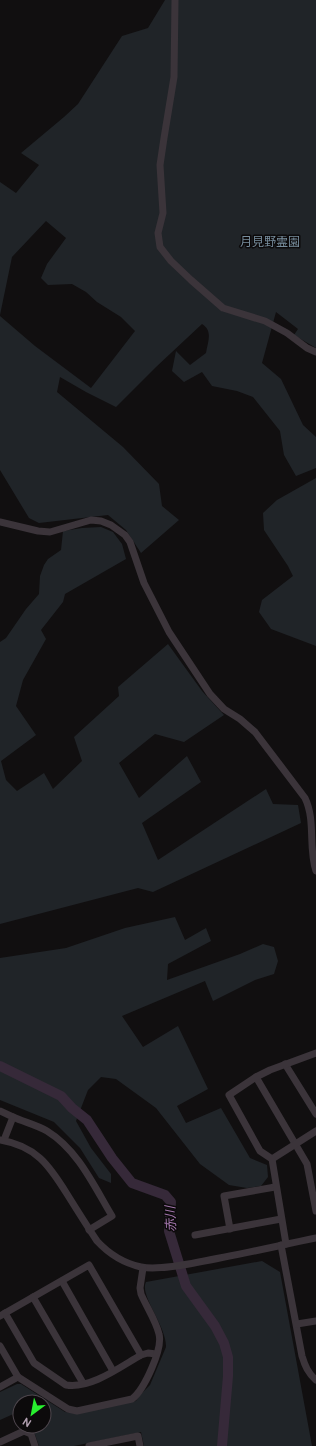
<svg xmlns="http://www.w3.org/2000/svg" width="316" height="1446" viewBox="0 0 316 1446" font-family="Overpass,'Noto Sans JP',sans-serif">
  <style>
    .green { fill: #202428 }
    .lines { fill: none; stroke-linecap: round; stroke-linejoin: round }
    .river { stroke: #362939; stroke-width: 10 }
    .minor { stroke: #3b343a; stroke-width: 7 }
    .labels { text-anchor: middle; stroke-width: 3; stroke-linejoin: round; paint-order: stroke }
    .park-label { font-size: 12px; fill: #778d9d; stroke: #0c0a0b }
    .water-label { font-size: 13px; font-style: italic; fill: #a577ae; stroke: #0c0a0b }
  </style>
  <rect width="100%" height="100%" fill="#110f10"/>
  <g class="green">
    <path d="M 165,0 L 316,0 L 316,348 L 294,335 L 298,329 L 276,312 L 262,363 L 281,379 L 303,425 L 316,437 L 316,468 L 296,476 L 284,455 L 280,431 L 253,397 L 237,391 L 212,386 L 202,372 L 184,382 L 172,371 L 176,351 L 190,365 L 206,353 C 208,341 213,331 202,324 L 156,367 L 116,407 L 86,392 L 60,377 L 57,392 L 123,447 L 159,484 L 162,506 L 179,520 L 141,553 L 126,530 L 108,515 L 39,523 L 29,518 L 0,470 L 0,316 L 35,346 L 91,388 L 135,331 L 121,317 L 97,302 L 86,292 L 72,284 L 48,285 L 41,278 L 47,264 L 66,238 L 46,221 L 12,257 L 0,315 L 0,182 L 16,193 L 39,165 L 21,153 L 64,117 L 78,104 L 122,36 L 148,28 Z"/>
    <path d="M 316,478 L 316,646 L 271,629 L 259,612 L 262,600 L 293,576 L 288,566 L 264,530 L 263,513 L 277,500 Z"/>
    <path d="M 101,527 L 113,532 L 122,544 L 126,559 L 65,594 L 63,602 L 41,630 L 46,639 L 23,680 L 16,706 L 36,735 L 1,761 L 6,780 L 17,791 L 44,773 L 53,789 L 82,761 L 74,737 L 119,696 L 118,687 L 168,644 L 202,691 L 224,715 L 184,742 L 155,734 L 119,763 L 139,798 L 187,756 L 201,782 L 142,823 L 158,860 L 266,789 L 273,804 L 298,805 L 301,823 L 153,892 L 138,888 L 0,924 L 0,642 L 6,638 L 26,609 L 39,594 L 40,576 L 44,565 L 48,559 L 61,550 L 63,531 L 82,528 Z"/>
    <path d="M 175,917 L 185,940 L 206,928 L 211,941 L 168,964 L 167,980 L 240,954 L 263,944 L 274,947 L 278,961 L 274,974 L 255,980 L 213,1001 L 205,981 L 122,1016 L 143,1047 L 178,1026 L 208,1089 L 177,1106 L 186,1123 L 221,1108 L 250,1158 L 267,1165 L 268,1177 L 261,1186 L 247,1188 L 229,1185 L 200,1164 L 156,1108 L 116,1079 L 101,1077 L 88,1090 L 76,1121 L 91,1148 L 111,1174 L 111,1183 L 99,1178 L 80,1148 L 54,1122 L 0,1100 L 0,958 L 66,948 L 125,928 Z"/>
    <path d="M 262,1261 L 280,1272 L 312,1446 L 144,1446 L 141,1432 L 74,1446 L 39,1446 L 32,1426 L 44,1426 L 44,1402 L 20,1402 L 20,1411 L 0,1420 L 0,1392 L 17,1384 L 21,1384 L 65,1412 L 72,1413 L 136,1401 L 139,1396 L 150,1385 L 166,1347 C 167,1327 139,1295 146,1282 Z"/>
  </g>
  <g class="lines">
    <path class="river" d="M 0,1066 L 61,1096 L 72,1108 L 87,1120 L 112,1158 L 132,1183 L 165,1195 L 171,1202 L 169,1231 L 186,1286 L 215,1326 L 224,1343 L 228,1357 L 228,1376 L 222,1446"/>
    <g class="minor">
      <path d="M 175,0 L 174,77 L 164,138 L 160,165 L 163,213 L 158,233 L 160,247 L 171,261 L 191,280 L 223,308 L 265,321 L 287,333 L 307,348 L 316,352"/>
      <path d="M 0,522 L 38,531 L 50,532 L 91,520 L 101,521 L 111,525 L 125,535 L 130,542 L 144,583 L 169,632 L 210,694 L 224,709 L 240,719 L 255,732 L 305,798 C 316,821 308,847 316,871"/>
      <path d="M 285,1064 L 316,1114"/>
      <path d="M 256,1077 L 307,1164 L 316,1211"/>
      <path d="M 0,1111 L 13,1117 L 4,1140"/>
      <path d="M 13,1117 C 24,1122 37,1125 47,1131 C 78,1150 94,1186 112,1216 L 89,1230"/>
      <path d="M 0,1140 C 36,1146 49,1165 67,1194 C 77,1210 87,1226 97,1241 C 109,1254 123,1263 141,1267 C 155,1270 184,1265 199,1262 C 238,1255 277,1246 316,1238"/>
      <path d="M 272,1159 L 316,1131"/>
      <path d="M 230,1229 L 224,1196 L 275,1187"/>
      <path d="M 195,1235 L 281,1219"/>
      <path d="M 286,1244 L 272,1159 L 260,1151 L 229,1095 L 256,1077 L 270,1070 L 316,1053"/>
      <path d="M 281,1245 L 302,1356 C 305,1366 308,1373 316,1380"/>
      <path d="M 62,1281 L 113,1371"/>
      <path d="M 33,1297 L 83,1383"/>
      <path d="M 5,1313 L 34,1363 L 66,1385 C 91,1389 120,1367 141,1355 L 148,1353 L 156,1354"/>
      <path d="M 0,1316 L 89,1265 L 141,1355"/>
      <path d="M 297,1324 L 316,1321"/>
      <path d="M 0,1346 L 18,1377 L 68,1409 L 77,1411 L 132,1399 C 144,1390 163,1349 159,1334 C 156,1321 146,1306 141,1294 L 140,1288 L 143,1268"/>
      <path d="M 0,1387 L 18,1377"/>
      <path d="M 0,1442 L 24,1431 L 31,1434 L 35,1446"/>
      <path d="M 89,1446 L 138,1436 L 140,1446"/>
    </g>
  </g>
  <g class="labels">
    <g class="park-label">
      <text x="270" y="246">月見野霊園</text>
    </g>
    <g class="water-label">
      <text transform="translate(170 1219) rotate(-92)" y="5">赤川</text>
    </g>
  </g>
  <g transform="translate(32 1414) rotate(212)"><circle r="19" fill="#0c0a0b" stroke="#4e464d"/>
  <path d="M0-3L7 15L0 10L-7 15Z" fill="#28f02f"/>
  <text y="-6" font-size="11" font-weight="bold" text-anchor="middle" fill="#b2a0b1">N</text>
  </g>
</svg>
